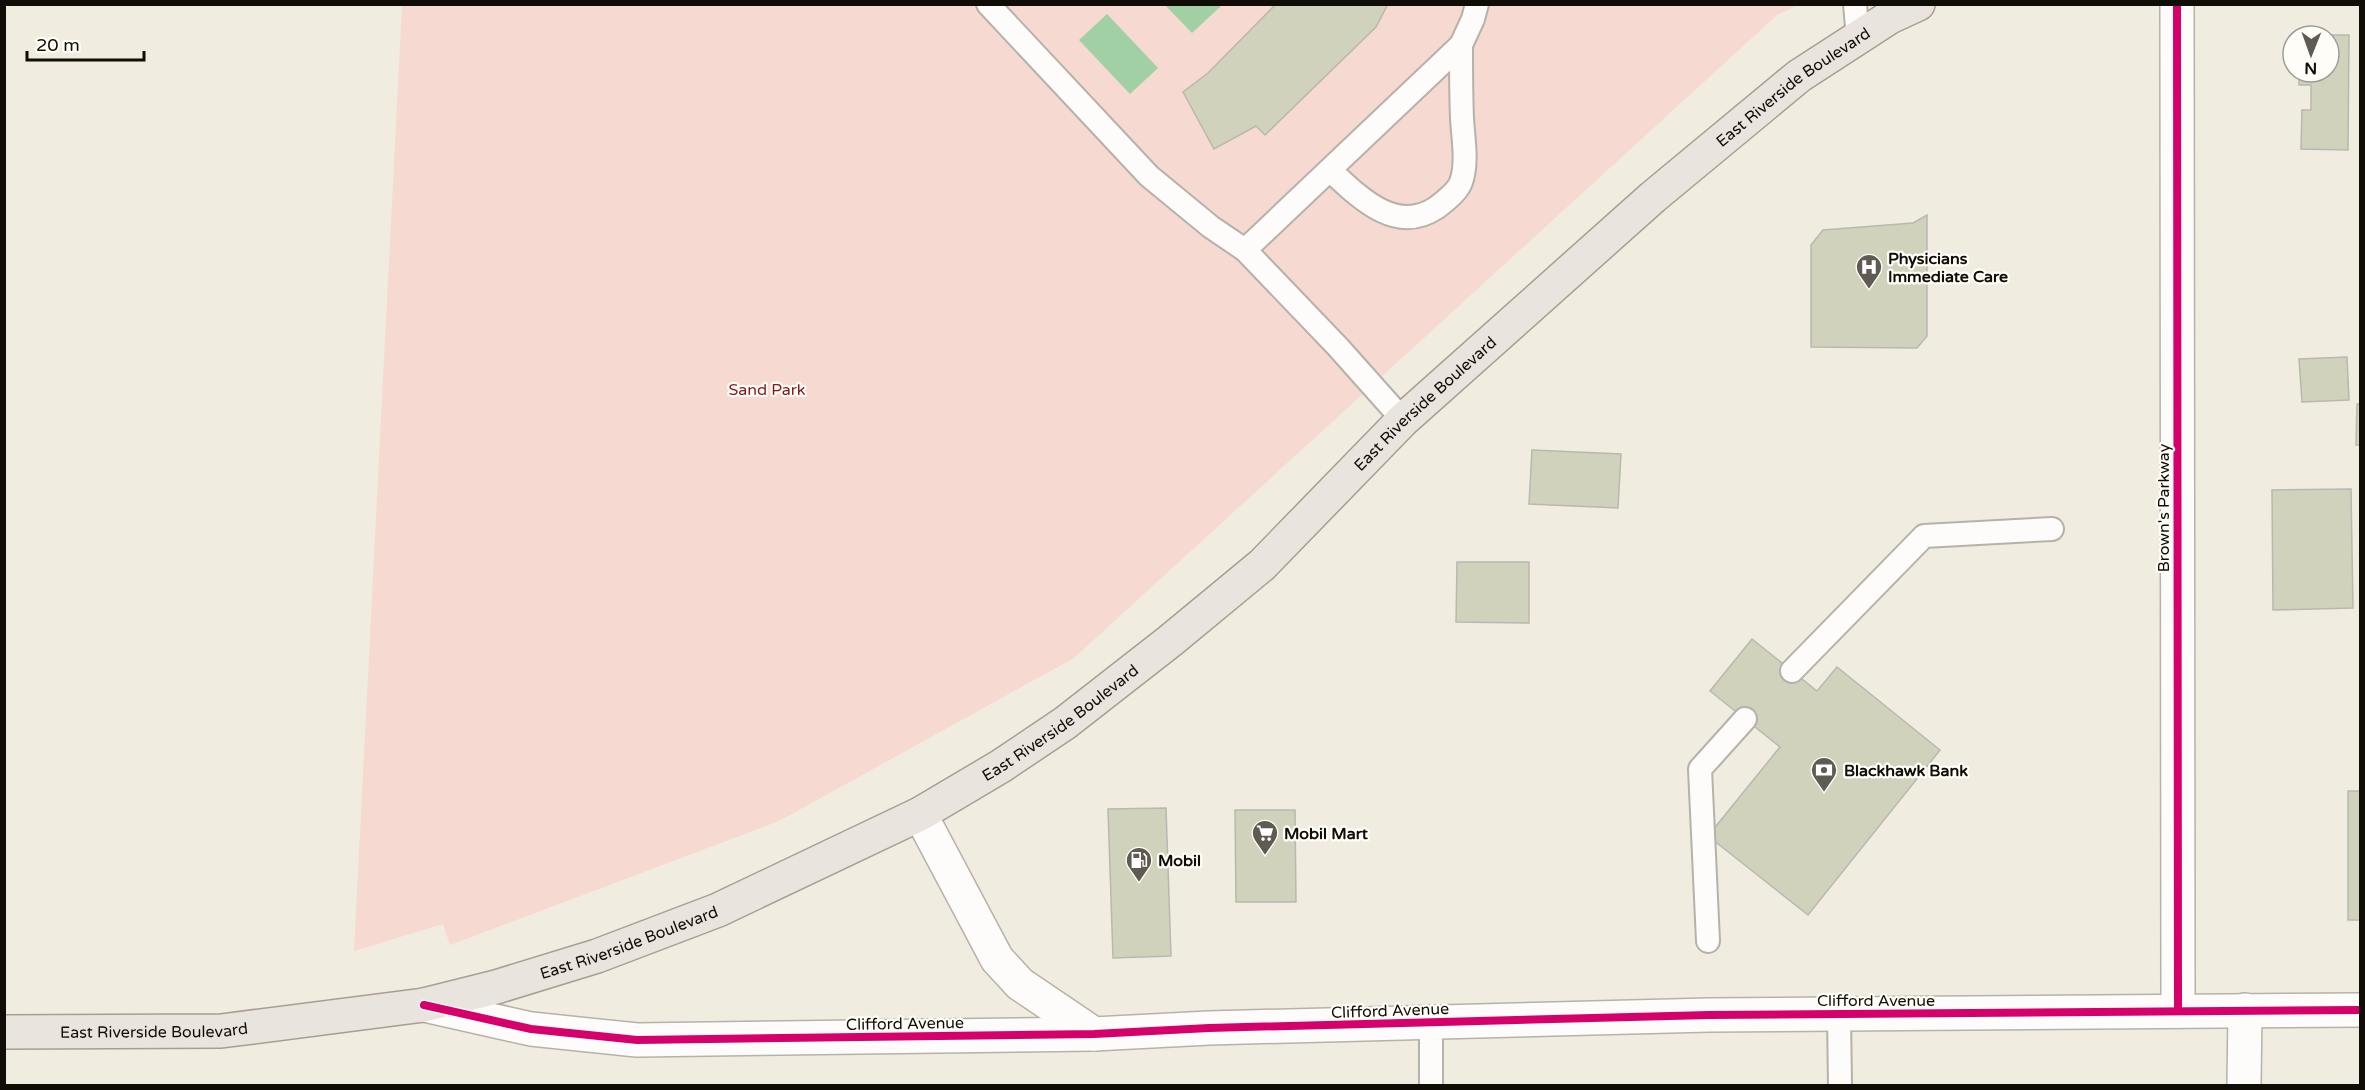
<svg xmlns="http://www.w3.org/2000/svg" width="2365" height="1090" viewBox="0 0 2365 1090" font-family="'Varela Round',sans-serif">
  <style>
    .green { fill: #f6d9d1 }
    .water { fill: #a0d0a4 }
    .building { fill: #d1d2bc; stroke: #b9b8af; stroke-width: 1.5 }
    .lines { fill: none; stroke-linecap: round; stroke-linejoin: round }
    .lane-casing { stroke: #b6b2a9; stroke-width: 26 }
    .street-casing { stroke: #b6b2a9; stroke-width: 36 }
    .primary-casing { stroke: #aa9d90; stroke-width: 36 }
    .lane { stroke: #fdfcfa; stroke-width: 22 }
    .street { stroke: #fdfcfa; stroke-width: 33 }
    .primary { stroke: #eae4de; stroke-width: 33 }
    .cycleway-casing { stroke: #fffdf8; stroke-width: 11 }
    .cycleway { stroke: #d6006c; stroke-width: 8 }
    .labels { text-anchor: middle; stroke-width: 4.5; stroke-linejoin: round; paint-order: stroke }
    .street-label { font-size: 16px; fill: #100d06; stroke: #fffdf8 }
    .poi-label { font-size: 16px; font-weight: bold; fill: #100d06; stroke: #fffdf8; text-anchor: start }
    .park-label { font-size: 16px; fill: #80181e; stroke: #fffdf8 }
  </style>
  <rect width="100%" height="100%" fill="#f1ece0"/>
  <path class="green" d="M 402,5 L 1798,5 L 1777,15 L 1074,658 L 779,821 L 450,945 L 443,924 L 354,951 Z"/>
  <g class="water">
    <path d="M 1165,5 L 1222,5 L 1192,33 Z"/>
    <path d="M 1107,14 L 1158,68 L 1130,94 L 1079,40 Z"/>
  </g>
  <g class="building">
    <path d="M 1276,4 L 1388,4 L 1376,27 L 1265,135 L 1256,126 L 1214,149 L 1183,92 L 1208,73 Z"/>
    <path d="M 2299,35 L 2349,35 L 2348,150 L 2301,149 L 2302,110 L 2311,110 L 2311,85 L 2299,85 L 2299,72 L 2329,72 L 2329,36 Z"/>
    <path d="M 1927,215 L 1927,336 L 1917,348 L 1811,347 L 1811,245 L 1823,230 L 1913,223 Z"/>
    <path d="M 2347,357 L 2349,400 L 2302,402 L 2299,359 Z"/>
    <path d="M 2357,404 L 2360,404 L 2360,445 L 2356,445 Z"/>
    <path d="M 1532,450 L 1621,454 L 1618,508 L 1529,504 Z"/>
    <path d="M 2351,489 L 2353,608 L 2273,610 L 2272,490 Z"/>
    <path d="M 1457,562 L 1529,562 L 1529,623 L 1456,622 Z"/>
    <path d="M 1752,639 L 1817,691 L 1837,667 L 1940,750 L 1808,915 L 1708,836 L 1780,747 L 1710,691 Z"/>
    <rect x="2348" y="791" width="12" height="129"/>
    <path d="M 1166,808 L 1171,956 L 1113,958 L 1108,809 Z"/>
    <path d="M 1235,810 L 1295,810 L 1296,902 L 1236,902 Z"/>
  </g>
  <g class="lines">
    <g class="lane-casing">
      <g id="lane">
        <path d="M 988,4 L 1149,176 L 1211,227 L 1245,250"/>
        <path d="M 1855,4 L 1858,38"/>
        <path d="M 1330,170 C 1358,196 1395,235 1436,208 C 1443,203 1458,191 1461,182 C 1468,163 1463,138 1462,118 C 1461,94 1461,70 1461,45"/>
        <path d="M 1403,420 L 1338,347 L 1245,250 L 1461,45 L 1473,19 L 1477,4"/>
        <path d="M 1792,671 L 1924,536 L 2052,529"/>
        <path d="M 1708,941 L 1700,769 L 1745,719"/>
        <path d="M 1839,1014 L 1840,1086"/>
        <path d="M 1431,1086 L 1431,1022"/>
      </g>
    </g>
    <g class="street-casing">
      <g id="street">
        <path d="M 2177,4 L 2178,1011"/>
        <path d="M 920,814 L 997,959 L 1020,984 L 1094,1034"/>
        <path d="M 424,1005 L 531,1029 L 637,1040 L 1094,1034 L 1209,1028 L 1709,1015 L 2360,1010"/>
        <path d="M 2244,1086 L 2245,1010"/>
      </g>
    </g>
    <g class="primary-casing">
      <g id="primary">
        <path id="s1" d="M 4,1032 L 221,1031 L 424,1005 L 496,987 L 597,956 L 718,910 L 920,814 L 1001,766 L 1065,723 L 1170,641 L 1262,565 L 1403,420 L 1653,197 L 1799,76 L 1890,17 L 1918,4"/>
      </g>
    </g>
    <use href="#lane" class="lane"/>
    <use href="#street" class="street"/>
    <use href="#primary" class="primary"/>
    <g class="cycleway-casing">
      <g id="cycleway">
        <path d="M 2177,4 L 2178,1011"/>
        <path d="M 424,1005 L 531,1029 L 637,1040 L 1094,1034 L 1209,1028 L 1709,1015 L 2360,1010"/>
      </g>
    </g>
    <use href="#cycleway" class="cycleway"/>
  </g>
  <defs>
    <g id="hospital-pin" transform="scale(1.35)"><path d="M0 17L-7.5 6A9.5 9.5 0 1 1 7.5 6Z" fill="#5f5b52" stroke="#fffdf8"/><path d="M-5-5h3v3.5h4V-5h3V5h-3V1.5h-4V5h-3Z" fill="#fff"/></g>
    <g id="bank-pin" transform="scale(1.35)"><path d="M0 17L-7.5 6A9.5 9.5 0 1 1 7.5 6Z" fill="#5f5b52" stroke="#fffdf8"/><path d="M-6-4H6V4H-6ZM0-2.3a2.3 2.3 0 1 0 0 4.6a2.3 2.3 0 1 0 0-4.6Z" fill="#fff"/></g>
    <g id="supermarket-pin" transform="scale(1.35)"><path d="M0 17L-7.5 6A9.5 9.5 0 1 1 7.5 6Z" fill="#5f5b52" stroke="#fffdf8"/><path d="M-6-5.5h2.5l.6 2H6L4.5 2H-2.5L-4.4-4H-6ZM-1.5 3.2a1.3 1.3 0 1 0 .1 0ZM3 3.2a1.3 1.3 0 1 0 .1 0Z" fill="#fff"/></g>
    <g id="fuel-pin" transform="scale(1.35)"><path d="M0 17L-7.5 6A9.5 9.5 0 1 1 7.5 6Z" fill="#5f5b52" stroke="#fffdf8"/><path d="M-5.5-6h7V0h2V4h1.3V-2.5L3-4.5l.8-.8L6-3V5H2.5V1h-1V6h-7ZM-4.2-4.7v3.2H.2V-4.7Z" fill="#fff"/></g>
  </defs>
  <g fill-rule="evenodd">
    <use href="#hospital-pin" x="1869" y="267"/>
    <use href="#bank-pin" x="1824" y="770"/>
    <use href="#supermarket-pin" x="1265" y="833"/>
    <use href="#fuel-pin" x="1139" y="860"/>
  </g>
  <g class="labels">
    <g class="street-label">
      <text dy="6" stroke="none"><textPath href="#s1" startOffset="2094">East Riverside Boulevard</textPath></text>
      <text dy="6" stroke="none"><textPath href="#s1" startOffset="1608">East Riverside Boulevard</textPath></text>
      <text transform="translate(2163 508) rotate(-90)" y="6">Brown's Parkway</text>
      <text dy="6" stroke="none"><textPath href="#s1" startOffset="1122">East Riverside Boulevard</textPath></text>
      <text dy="6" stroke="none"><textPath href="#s1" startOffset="636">East Riverside Boulevard</textPath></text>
      <text x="1876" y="1006">Clifford Avenue</text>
      <text transform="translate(1390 1010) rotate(-2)" y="6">Clifford Avenue</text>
      <text transform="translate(905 1023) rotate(-1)" y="6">Clifford Avenue</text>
      <text dy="6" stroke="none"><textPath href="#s1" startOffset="150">East Riverside Boulevard</textPath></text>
    </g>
    <g class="poi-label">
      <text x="1888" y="264">Physicians<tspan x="1888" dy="18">Immediate Care</tspan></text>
      <text x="1844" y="776">Blackhawk Bank</text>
      <text x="1284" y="839">Mobil Mart</text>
      <text x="1158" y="866">Mobil</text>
    </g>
    <g class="park-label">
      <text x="767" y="395">Sand Park</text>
    </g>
  </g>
  <rect width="2365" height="1090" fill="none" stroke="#100d06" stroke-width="12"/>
  <g transform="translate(2311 54) rotate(181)"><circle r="28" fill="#fffdf8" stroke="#9f9d97" stroke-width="1.5"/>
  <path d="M0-4.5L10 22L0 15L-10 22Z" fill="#5f5b52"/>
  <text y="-9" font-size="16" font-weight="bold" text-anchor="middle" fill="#100d06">N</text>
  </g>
  <path d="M27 51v9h117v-9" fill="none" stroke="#100d06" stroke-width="3"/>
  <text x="36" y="51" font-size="18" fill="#100d06" stroke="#fffdf8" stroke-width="4.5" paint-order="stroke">20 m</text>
</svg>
